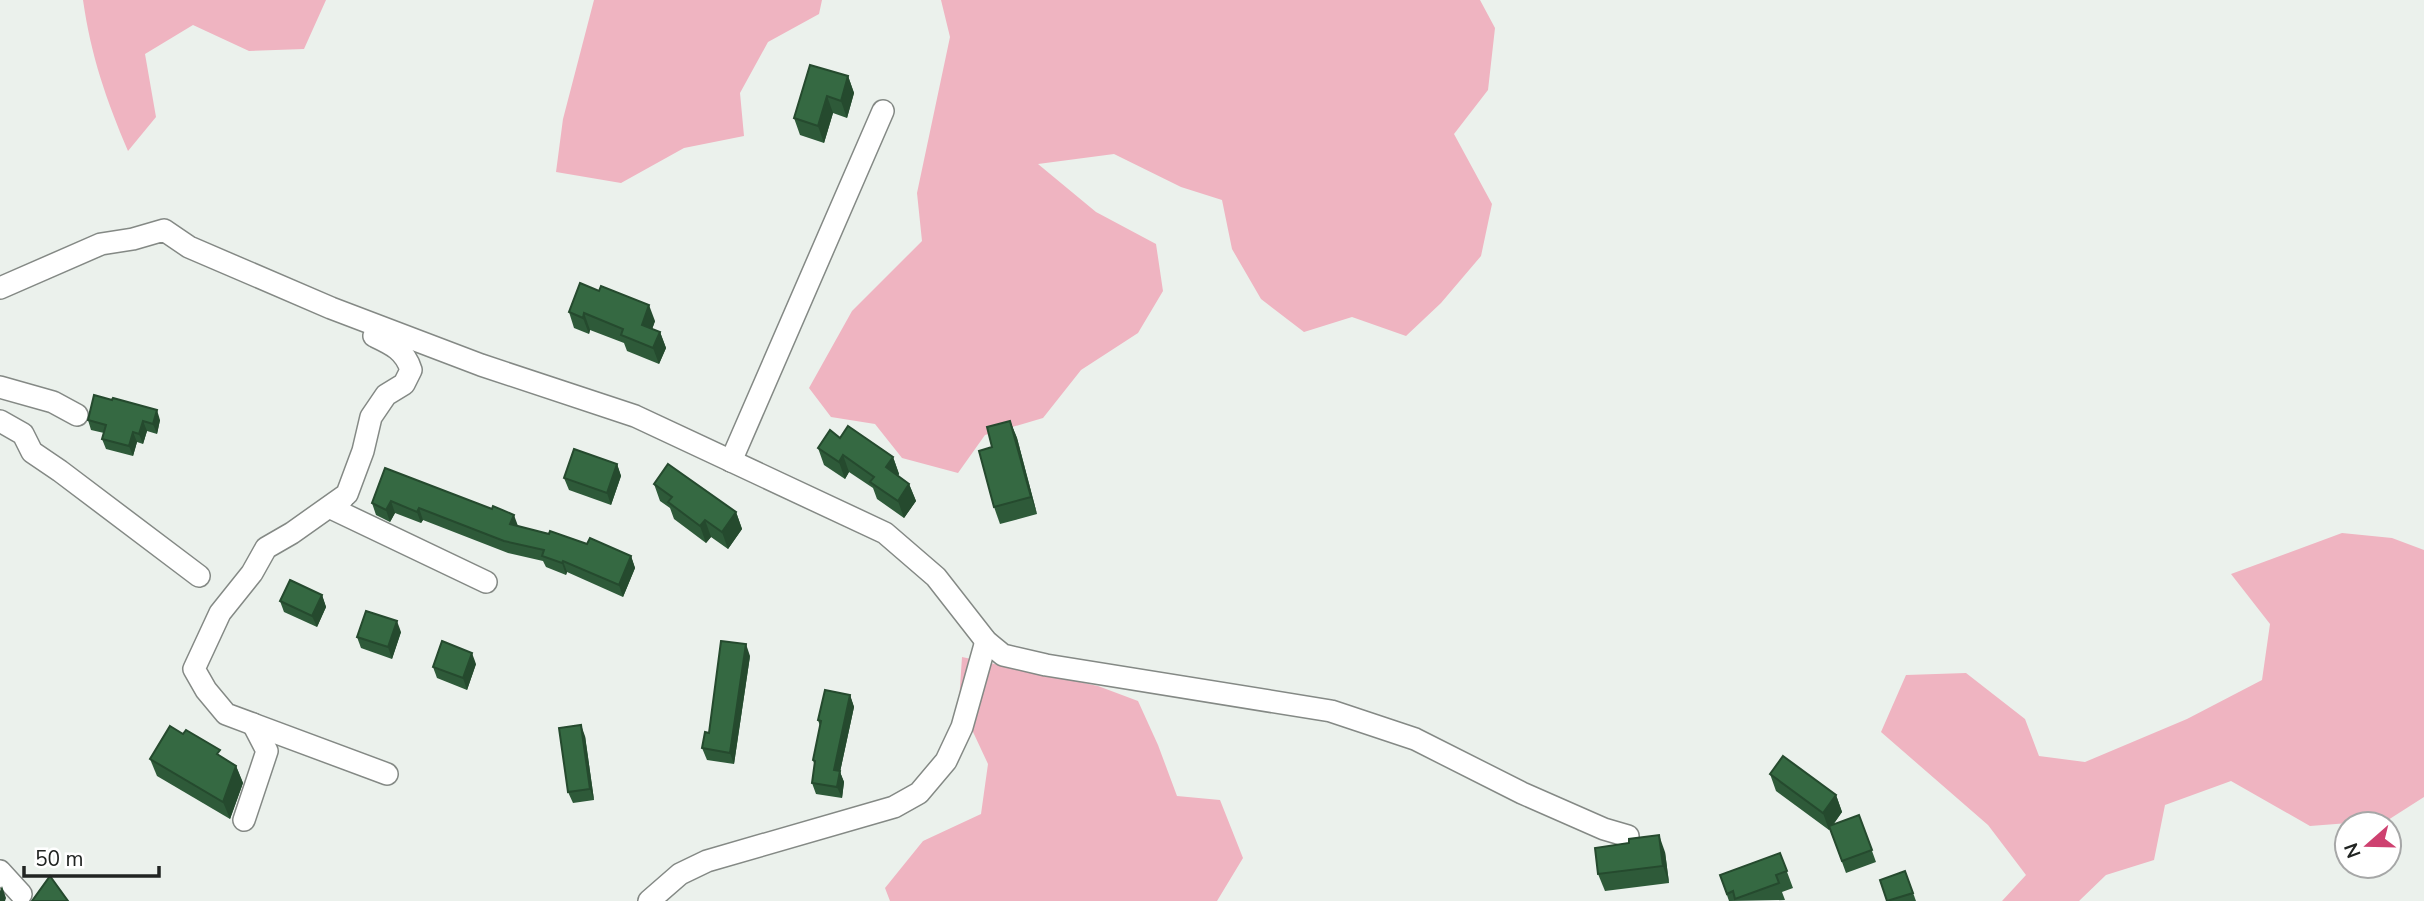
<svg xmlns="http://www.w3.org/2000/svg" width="2424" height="901" viewBox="0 0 2424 901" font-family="'Nunito Sans',sans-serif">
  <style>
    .green { fill: #efb4c1 }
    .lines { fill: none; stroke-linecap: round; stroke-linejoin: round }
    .minor-casing { stroke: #848985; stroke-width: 24 }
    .minor { stroke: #fff; stroke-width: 21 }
    .wall { fill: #2e5a39 }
    .shaded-wall { fill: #254a2e }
    .building { fill: #356942; stroke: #254a2e; stroke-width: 2 }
  </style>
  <rect width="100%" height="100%" fill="#ebf1ec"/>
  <g class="green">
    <path d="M 83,0 L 326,0 L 304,49 L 249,51 L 193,25 L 145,54 L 156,117 L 128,151 C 106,99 91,56 83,0 Z"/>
    <path d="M 594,0 L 822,0 L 819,14 L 768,42 L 740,93 L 744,136 L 684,148 L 621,183 L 556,172 L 563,119 Z"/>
    <path d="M 941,0 L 1480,0 L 1495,28 L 1488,90 L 1454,134 L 1492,204 L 1481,256 L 1441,303 L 1406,336 L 1352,317 L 1304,332 L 1261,299 L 1232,249 L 1222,200 L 1181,187 L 1114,154 L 1038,164 L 1096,212 L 1156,244 L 1163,291 L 1138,333 L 1081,370 L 1043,418 L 985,435 L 958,473 L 902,458 L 875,424 L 831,417 L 809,388 L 852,311 L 922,241 L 917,193 L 950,37 Z"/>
    <path d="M 2342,533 L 2392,538 L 2424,550 L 2424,797 L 2388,820 L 2310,826 L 2231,781 L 2165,805 L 2154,860 L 2106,875 L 2079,901 L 2002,901 L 2026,875 L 1988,825 L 1881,732 L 1906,675 L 1966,673 L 2025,719 L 2039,756 L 2085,762 L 2187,719 L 2262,680 L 2270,624 L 2231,574 Z"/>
    <path d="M 962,657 L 1098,686 L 1138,701 L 1158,745 L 1177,796 L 1220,800 L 1243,858 L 1217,901 L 890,901 L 885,888 L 923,841 L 981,814 L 988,764 L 959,702 Z"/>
  </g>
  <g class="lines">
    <g class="minor-casing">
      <g id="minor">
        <path d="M 0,288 L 101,244 L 133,239 L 164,230 L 189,247 L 331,308 L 481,365 L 635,416 L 885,533 L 936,577 L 986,641 L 1003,655 L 1046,665 L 1331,711 L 1415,739 L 1522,793 L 1604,829 L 1628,836"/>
        <path d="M 374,336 C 391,344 405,350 411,370 L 404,384 L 386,395 L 371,417 L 363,451 L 347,494 L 292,533 L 266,548 L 252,573 L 220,613 L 194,669 L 206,690 L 226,714 L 387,774"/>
        <path d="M 0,387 L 53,402 L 77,415"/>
        <path d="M 0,421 L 23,434 L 32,452 L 60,471 L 199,576"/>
        <path d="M 731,461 L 883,111"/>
        <path d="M 343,498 L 333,509 L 486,582"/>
        <path d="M 244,820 L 267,751 L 253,724"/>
        <path d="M 0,871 L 21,894"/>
        <path d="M 649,901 L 680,874 L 707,861 L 894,807 L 919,793 L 946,761 L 962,727 L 986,641"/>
      </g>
    </g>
    <use href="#minor" class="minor"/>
  </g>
  <g class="wall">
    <path d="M 848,76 L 854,93 L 847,118 L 833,113 L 824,143 L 800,135 L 794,118 Z"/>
    <path d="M 569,312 L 655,321 L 652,329 L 660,332 L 666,348 L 659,364 L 627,351 L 624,343 L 590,330 L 589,334 L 574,328 Z"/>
    <path d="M 88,420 L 160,420 L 157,434 L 147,431 L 143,444 L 137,442 L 133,456 L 106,449 L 102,439 L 104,433 L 91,430 Z"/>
    <path d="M 1010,421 L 1017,438 L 1037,514 L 1000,524 L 994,507 L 992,447 Z"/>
    <path d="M 840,438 L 893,457 L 899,474 L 898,476 L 909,484 L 916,501 L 904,518 L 877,499 L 873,488 L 849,472 L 845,479 L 824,465 L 818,448 Z"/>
    <path d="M 617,464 L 621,476 L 611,505 L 569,490 L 564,478 Z"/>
    <path d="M 385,468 L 518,526 L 631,556 L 635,568 L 623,597 L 567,572 L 566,575 L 546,567 L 543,561 L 508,553 L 423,520 L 421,523 L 395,513 L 390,522 L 376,515 L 372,503 Z"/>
    <path d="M 654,484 L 736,512 L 742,529 L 728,549 L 711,537 L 706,543 L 674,519 L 670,508 L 660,501 Z"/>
    <path d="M 322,595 L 326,607 L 317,627 L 284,612 L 280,601 Z"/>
    <path d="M 401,632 L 392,659 L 361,648 L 357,637 Z"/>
    <path d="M 750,656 L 734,764 L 707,760 L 702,748 L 709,733 Z"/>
    <path d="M 476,664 L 467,690 L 437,678 L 433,667 Z"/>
    <path d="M 850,695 L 854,707 L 840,772 L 844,782 L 842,798 L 816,794 L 812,783 L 815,766 L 813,760 L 820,726 L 818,720 Z"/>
    <path d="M 585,736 L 594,800 L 573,803 L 568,792 Z"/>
    <path d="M 222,757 L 236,766 L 243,783 L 230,819 L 157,776 L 150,759 Z"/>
    <path d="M 1770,774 L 1836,795 L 1842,812 L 1833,825 L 1859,815 L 1876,862 L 1846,873 L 1830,829 L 1829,830 L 1776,791 Z"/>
    <path d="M 1665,852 L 1669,883 L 1605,891 L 1598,874 Z"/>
    <path d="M 1780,853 L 1793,888 L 1782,892 L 1785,900 L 1729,901 L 1720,875 Z"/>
    <path d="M 1905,871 L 1916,901 L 1887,901 Z"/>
  </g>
  <g class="shaded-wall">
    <path d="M 848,76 L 854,93 L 847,118 L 841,101 Z"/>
    <path d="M 827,96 L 833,113 L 824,143 L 818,126 Z"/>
    <path d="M 649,305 L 655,321 L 648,341 L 642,325 Z"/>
    <path d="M 584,313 L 590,330 L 589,334 L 583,318 Z"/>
    <path d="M 660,332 L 666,348 L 659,364 L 653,348 Z"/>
    <path d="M 157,410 L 160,420 L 157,434 L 153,424 Z"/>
    <path d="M 143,421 L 147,431 L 143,444 L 139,434 Z"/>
    <path d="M 1010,421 L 1017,438 L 1037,514 L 1031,497 Z"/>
    <path d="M 133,432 L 137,442 L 133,456 L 129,446 Z"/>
    <path d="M 843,455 L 849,472 L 845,479 L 839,462 Z"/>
    <path d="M 893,457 L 899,474 L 892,484 L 886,467 Z"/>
    <path d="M 617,464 L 621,476 L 611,505 L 607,493 Z"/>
    <path d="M 909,484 L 916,501 L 904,518 L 898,501 Z"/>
    <path d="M 391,501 L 395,513 L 390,522 L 386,510 Z"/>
    <path d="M 419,508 L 423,520 L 421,523 L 417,512 Z"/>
    <path d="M 736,512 L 742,529 L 728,549 L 722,532 Z"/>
    <path d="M 514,515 L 518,526 L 510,524 Z"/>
    <path d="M 705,520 L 711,537 L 706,543 L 700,526 Z"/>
    <path d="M 631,556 L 635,568 L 623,597 L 619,585 Z"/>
    <path d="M 563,561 L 567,572 L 566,575 L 562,563 Z"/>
    <path d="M 322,595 L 326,607 L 317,627 L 312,616 Z"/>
    <path d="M 397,621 L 401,632 L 392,659 L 388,647 Z"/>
    <path d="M 746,644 L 750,656 L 734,764 L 730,753 Z"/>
    <path d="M 472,653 L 476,664 L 467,690 L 463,678 Z"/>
    <path d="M 850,695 L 854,707 L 840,772 L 844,782 L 842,798 L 837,787 L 834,770 Z"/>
    <path d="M 581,725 L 585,736 L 594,800 L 590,789 Z"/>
    <path d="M 236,766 L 243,783 L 230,819 L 223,802 Z"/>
    <path d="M 1836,795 L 1842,812 L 1829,830 L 1823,813 Z"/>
    <path d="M 1659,835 L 1665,852 L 1669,883 L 1663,866 Z"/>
    <path d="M 2,886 L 6,898 L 5,901 L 0,901 L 0,891 Z"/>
  </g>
  <g class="building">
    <path d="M 810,65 L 848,76 L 841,101 L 827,96 L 818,126 L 794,118 Z"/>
    <path d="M 580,283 L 599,291 L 601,286 L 649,305 L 642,325 L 660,332 L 653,348 L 621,335 L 623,329 L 584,313 L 583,318 L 569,312 Z"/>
    <path d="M 94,395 L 112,400 L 113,398 L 157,410 L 153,424 L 143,421 L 139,434 L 133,432 L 129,446 L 102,439 L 106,425 L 88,420 Z"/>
    <path d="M 1010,421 L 1031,497 L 994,507 L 979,451 L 992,447 L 987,427 Z"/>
    <path d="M 848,426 L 893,457 L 886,467 L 909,484 L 898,501 L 870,482 L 874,477 L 843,455 L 839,462 L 818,448 L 830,430 L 840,438 Z"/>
    <path d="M 574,449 L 617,464 L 607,493 L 564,478 Z"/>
    <path d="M 668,464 L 736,512 L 722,532 L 705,520 L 700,526 L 668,502 L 672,497 L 654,484 Z"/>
    <path d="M 385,468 L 492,509 L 493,506 L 514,515 L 510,524 L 549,534 L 550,531 L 587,544 L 590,538 L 631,556 L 619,585 L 563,561 L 562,563 L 542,556 L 544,550 L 504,541 L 419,508 L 417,512 L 391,501 L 386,510 L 372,503 Z"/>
    <path d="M 290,580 L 322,595 L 312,616 L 280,601 Z"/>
    <path d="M 366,611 L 397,621 L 388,647 L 357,637 Z"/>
    <path d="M 442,641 L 472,653 L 463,678 L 433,667 Z"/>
    <path d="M 721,641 L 746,644 L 730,753 L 702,748 L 705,732 L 709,733 Z"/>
    <path d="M 825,690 L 850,695 L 834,770 L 840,771 L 837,787 L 812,783 L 815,761 L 813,760 L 821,721 L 818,720 Z"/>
    <path d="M 581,725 L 590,789 L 568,792 L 559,728 Z"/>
    <path d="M 170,726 L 183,734 L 186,730 L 220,750 L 217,754 L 236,766 L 223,802 L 150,759 Z"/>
    <path d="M 1783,756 L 1836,795 L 1823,813 L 1770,774 Z"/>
    <path d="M 1859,815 L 1872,850 L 1842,861 L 1829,826 Z"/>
    <path d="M 1659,835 L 1663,866 L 1598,874 L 1595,848 L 1629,843 L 1629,839 Z"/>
    <path d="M 1780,853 L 1787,871 L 1776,875 L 1779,883 L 1735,899 L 1733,891 L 1727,894 L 1720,875 Z"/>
    <path d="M 1905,871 L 1913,893 L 1887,901 L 1880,880 Z"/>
    <path d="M 50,876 L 68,901 L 32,901 Z"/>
  </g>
  <g transform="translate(2368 845) rotate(250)"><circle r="33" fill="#ffffff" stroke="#a6a7a7" stroke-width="2"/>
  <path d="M0-5L12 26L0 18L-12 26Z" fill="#ce4170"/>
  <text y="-10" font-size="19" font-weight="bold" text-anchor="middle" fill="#212422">N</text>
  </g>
  <path d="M24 866v10h135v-10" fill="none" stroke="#212422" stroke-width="3.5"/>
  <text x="35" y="866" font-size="21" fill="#212422" stroke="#ffffff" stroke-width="5" paint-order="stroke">50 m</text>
</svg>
